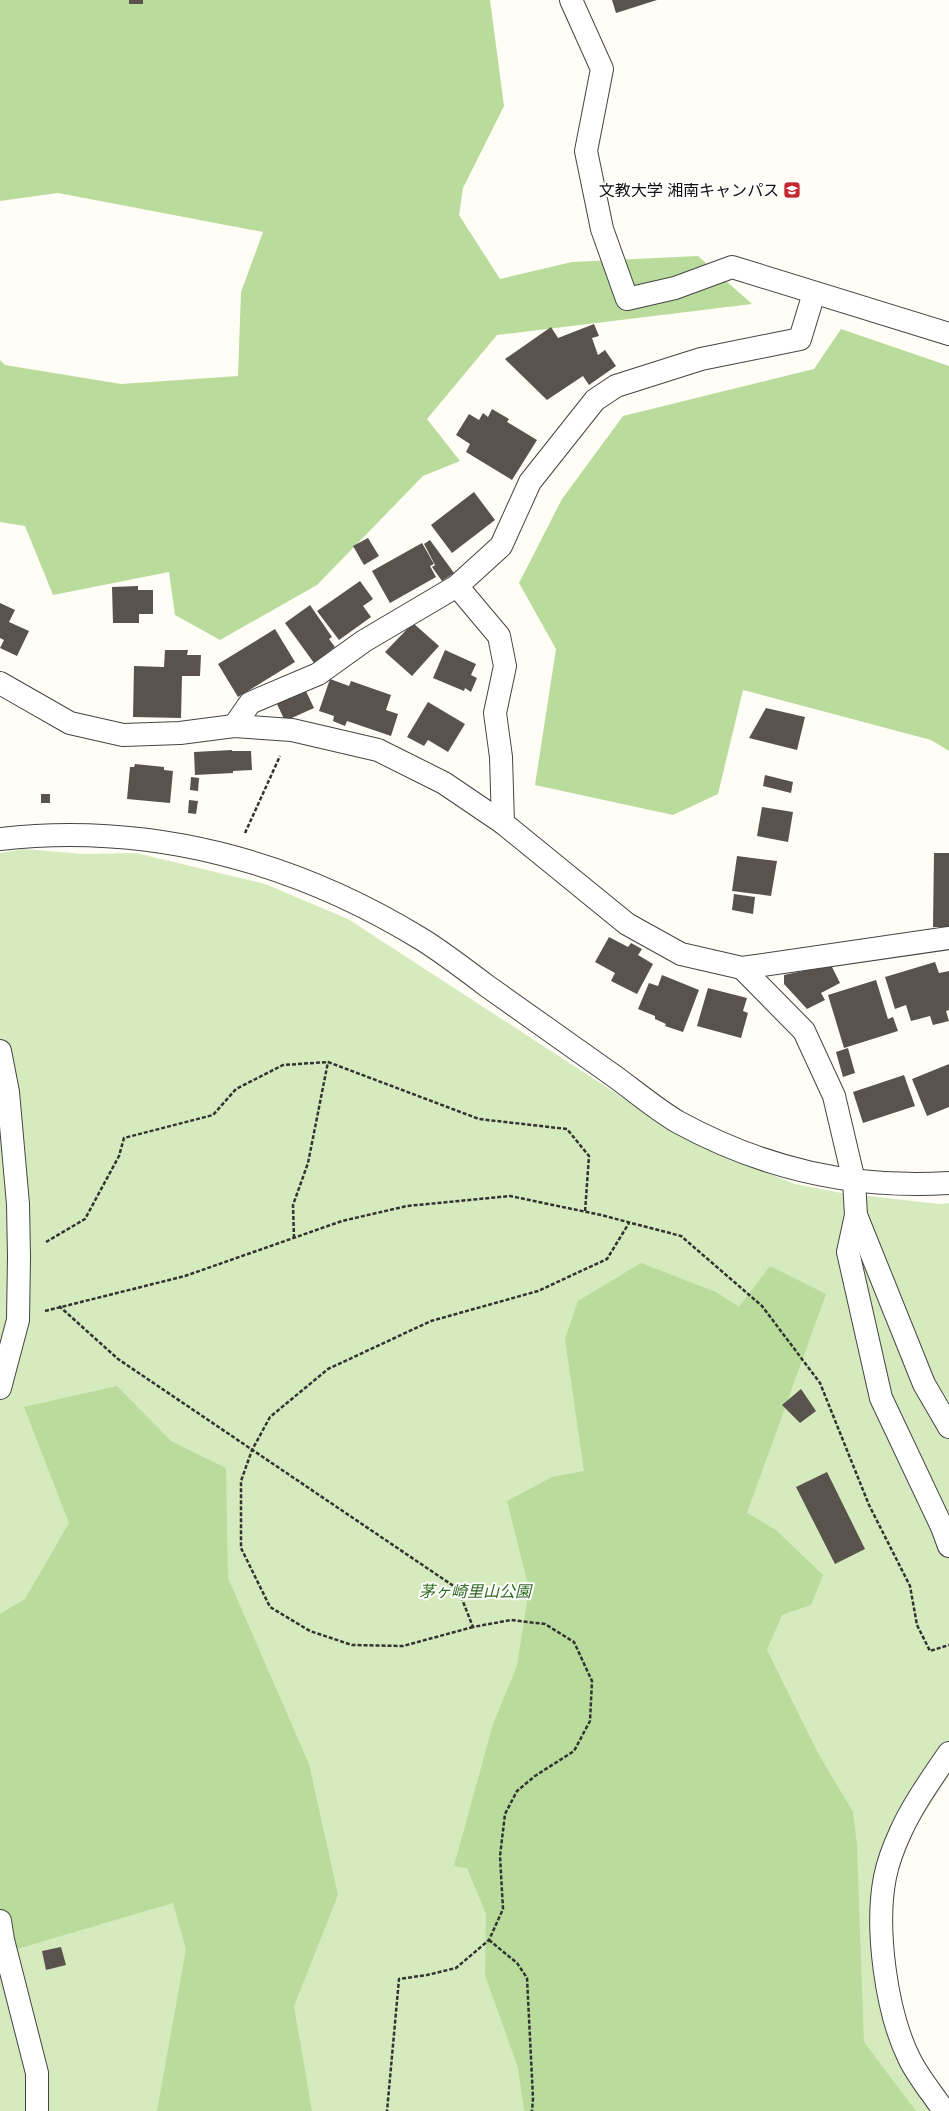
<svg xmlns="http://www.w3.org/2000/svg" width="949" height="2111" viewBox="0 0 949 2111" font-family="Spectral,'Noto Sans JP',serif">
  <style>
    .green { fill: #d5ebbd }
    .forest { fill: #b9dc9c }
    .building { fill: #5a524d }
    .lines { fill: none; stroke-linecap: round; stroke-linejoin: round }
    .minor-casing { stroke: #444; stroke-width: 24 }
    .tertiary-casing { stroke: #444; stroke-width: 24 }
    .path { stroke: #333; stroke-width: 2.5; stroke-dasharray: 4 2; stroke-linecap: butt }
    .minor { stroke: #fff; stroke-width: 22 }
    .tertiary { stroke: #fff; stroke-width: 22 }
    .labels { text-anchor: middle; stroke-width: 4; stroke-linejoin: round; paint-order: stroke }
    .poi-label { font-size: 16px; fill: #111; stroke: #fff; text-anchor: end }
    .park-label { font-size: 16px; font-style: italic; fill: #2f6b1f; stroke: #fff }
  </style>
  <rect width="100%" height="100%" fill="#fffdf5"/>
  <path class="green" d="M 24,849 L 84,854 L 136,853 L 265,884 L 348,919 L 691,1142 L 795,1184 L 842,1193 L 939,1204 L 949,1203 L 949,1775 L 910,1836 L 894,1877 L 891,1926 L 898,1999 L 918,2052 L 949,2106 L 949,2111 L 0,2111 L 0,853 Z"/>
  <g class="forest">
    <path d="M 0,0 L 490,0 L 504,106 L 463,188 L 459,215 L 500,279 L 572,262 L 698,256 L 752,304 L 497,335 L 427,419 L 460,461 L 423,476 L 317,585 L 220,640 L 175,615 L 169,572 L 53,595 L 25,526 L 0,522 L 0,360 L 5,365 L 121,384 L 238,376 L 241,292 L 263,232 L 58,193 L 0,201 Z"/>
    <path d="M 841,329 L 949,366 L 949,751 L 931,740 L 743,690 L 718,794 L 673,815 L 535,785 L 556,649 L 519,583 L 562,499 L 623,416 L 814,369 Z"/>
    <path d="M 641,1263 L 716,1292 L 739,1307 L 770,1266 L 826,1294 L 747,1513 L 776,1530 L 823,1575 L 811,1605 L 782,1615 L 767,1650 L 819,1755 L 853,1812 L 857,1845 L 864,2042 L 916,2111 L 524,2111 L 518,2068 L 485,1975 L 486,1914 L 467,1868 L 454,1866 L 493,1724 L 517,1666 L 529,1589 L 507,1501 L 552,1477 L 584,1471 L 565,1339 L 578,1301 Z"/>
    <path d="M 117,1386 L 171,1441 L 226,1468 L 228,1578 L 309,1764 L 338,1895 L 294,2006 L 312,2111 L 157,2111 L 186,1949 L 173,1903 L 0,1954 L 0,1614 L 25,1599 L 69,1523 L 24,1407 Z"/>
  </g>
  <g class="building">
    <rect x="129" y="0" width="14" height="4"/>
    <path d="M 612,0 L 657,0 L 616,13 Z"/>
    <path d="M 594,324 L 599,336 L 592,338 L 598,355 L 605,350 L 616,366 L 589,385 L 583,376 L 547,400 L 505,359 L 551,327 L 558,338 Z"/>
    <path d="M 492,409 L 509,419 L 507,422 L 537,440 L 512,480 L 466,452 L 470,444 L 456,435 L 469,414 L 479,420 L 483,413 L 488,417 Z"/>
    <path d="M 474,492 L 495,520 L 452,553 L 431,525 Z"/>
    <path d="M 368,538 L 379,556 L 364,565 L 353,546 Z"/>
    <path d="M 430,540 L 454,573 L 442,581 L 432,567 L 435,565 L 424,544 Z"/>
    <path d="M 422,543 L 434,564 L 430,566 L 436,577 L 390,603 L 372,571 Z"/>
    <path d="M 360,581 L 373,599 L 363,606 L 371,617 L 339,640 L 317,611 Z"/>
    <path d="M 138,586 L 138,590 L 153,590 L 153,614 L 139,614 L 139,623 L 113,623 L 112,587 Z"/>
    <path d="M 0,603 L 15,610 L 9,622 L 29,631 L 17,656 L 0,648 L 4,640 L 0,638 Z"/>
    <path d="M 310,605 L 332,637 L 329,639 L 335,647 L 314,663 L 285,623 Z"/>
    <path d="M 413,623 L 439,646 L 412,676 L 385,652 Z"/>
    <path d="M 275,629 L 295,662 L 238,697 L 218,664 Z"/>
    <path d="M 165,650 L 188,650 L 187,655 L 201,655 L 200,676 L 182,676 L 181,718 L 133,717 L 134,666 L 164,667 Z"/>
    <path d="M 445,650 L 476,664 L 471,675 L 477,678 L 471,692 L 465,688 L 464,691 L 433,678 Z"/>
    <path d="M 330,679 L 349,686 L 351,681 L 391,695 L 386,710 L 398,714 L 391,736 L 347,721 L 345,726 L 333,721 L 334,716 L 319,711 Z"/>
    <path d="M 305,689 L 314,708 L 285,721 L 276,702 Z"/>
    <path d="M 428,702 L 465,724 L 448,752 L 428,740 L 424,746 L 407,737 Z"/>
    <path d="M 766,708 L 805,717 L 797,750 L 749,738 Z"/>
    <path d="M 232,750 L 232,751 L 251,751 L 252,770 L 233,771 L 233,773 L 195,775 L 194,752 Z"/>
    <path d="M 135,764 L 164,767 L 164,770 L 173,771 L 170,803 L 127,799 L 130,767 L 134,767 Z"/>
    <path d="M 765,775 L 793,782 L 791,793 L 763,786 Z"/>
    <path d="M 191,777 L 199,778 L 198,791 L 190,790 Z"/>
    <rect x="41" y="794" width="9" height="9"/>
    <path d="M 189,800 L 198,801 L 196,814 L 188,813 Z"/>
    <path d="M 762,807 L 793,812 L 788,842 L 757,836 Z"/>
    <path d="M 934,853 L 949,853 L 949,927 L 933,927 Z"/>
    <path d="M 737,856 L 777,861 L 771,896 L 732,891 Z"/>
    <path d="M 734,894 L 755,897 L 753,914 L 732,910 Z"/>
    <path d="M 609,937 L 628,947 L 631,943 L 642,949 L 638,955 L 653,964 L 637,994 L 611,981 L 615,973 L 595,962 Z"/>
    <path d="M 935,962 L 939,973 L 949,971 L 949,1010 L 946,1011 L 949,1021 L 933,1025 L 930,1016 L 911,1021 L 906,1005 L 895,1009 L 885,977 Z"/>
    <path d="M 831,965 L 840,983 L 821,993 L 825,1000 L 807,1009 L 784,984 L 784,975 Z"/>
    <path d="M 662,975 L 699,990 L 683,1032 L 665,1026 L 666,1024 L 655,1019 L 655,1016 L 638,1009 L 649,983 L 658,986 Z"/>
    <path d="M 876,980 L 888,1019 L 893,1017 L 898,1031 L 844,1048 L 828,995 Z"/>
    <path d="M 708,988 L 747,998 L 743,1011 L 748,1013 L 741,1038 L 697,1026 Z"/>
    <path d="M 848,1048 L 855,1073 L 843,1077 L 836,1052 Z"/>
    <path d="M 949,1064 L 949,1107 L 927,1116 L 912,1079 Z"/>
    <path d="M 904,1075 L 915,1106 L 863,1123 L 853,1092 Z"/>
    <path d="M 801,1389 L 816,1411 L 800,1423 L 782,1405 Z"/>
    <path d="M 827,1472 L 865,1549 L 835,1564 L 796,1487 Z"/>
    <path d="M 61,1947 L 66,1965 L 46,1970 L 42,1951 Z"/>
  </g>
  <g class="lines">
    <g class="minor-casing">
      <g id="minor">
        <path d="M 571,0 L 602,69 L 586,151 L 602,229 L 627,299 L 675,288 L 732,267 L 949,334"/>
        <path d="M 457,586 L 499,636 L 505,666 L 495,713 L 501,757 L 503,823"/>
        <path d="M 0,683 L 70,723 L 123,735 L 180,733 L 234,726 L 292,730 L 378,750 L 444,783 L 503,823 L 627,924 L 681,954 L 742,968 L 949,938"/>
        <path d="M 234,726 L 250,703 L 318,674 L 364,641 L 457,586 L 501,546 L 530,482 L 595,400 L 616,386 L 701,359 L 800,339 L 814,293"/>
        <path d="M 742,968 L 804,1031 L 834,1096 L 854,1181 L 856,1215 L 848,1252 L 881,1398 L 942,1527 L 949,1546"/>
        <path d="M 0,1051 L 8,1092 L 18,1204 L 19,1257 L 18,1320 L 0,1388"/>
        <path d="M 856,1215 L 924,1384 L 949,1427"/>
        <path d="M 0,1921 L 3,1940 L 37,2073 L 37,2111"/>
        <path d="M 944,2111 C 933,2094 918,2077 909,2058 C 886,2011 875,1928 885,1877 C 888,1862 895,1844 901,1831 C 914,1803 932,1778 949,1753"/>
      </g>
    </g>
    <g class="tertiary-casing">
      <path id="tertiary" d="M 0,839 C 150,822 295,861 423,940 C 445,954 466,970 487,986 C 529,1016 572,1046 614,1076 C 635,1091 656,1109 678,1122 C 764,1169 852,1189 949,1183"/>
    </g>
    <g class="path">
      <path d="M 245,833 L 280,756"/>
      <path d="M 294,1238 L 293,1205 L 308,1163 L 328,1062"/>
      <path d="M 46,1242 L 85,1219 L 119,1156 L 124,1138 L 213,1115 L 236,1089 L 283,1065 L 328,1062 L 479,1119 L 567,1129 L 589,1156 L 585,1212"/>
      <path d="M 59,1306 L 118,1359 L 458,1589 L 473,1627 L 511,1620 L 545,1624 L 574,1642 L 592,1681 L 590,1721 L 574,1751 L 535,1776 L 517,1791 L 505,1814 L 500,1856 L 503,1909 L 489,1940 L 456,1968 L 427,1975 L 399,1979 L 387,2111"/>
      <path d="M 45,1311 L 185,1276 L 342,1221 L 407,1206 L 510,1196 L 601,1215 L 681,1236 L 762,1306 L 820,1383 L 869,1505 L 910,1586 L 917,1625 L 930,1651 L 949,1645"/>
      <path d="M 473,1627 L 403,1646 L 352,1645 L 310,1631 L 270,1607 L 241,1548 L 241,1481 L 252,1450 L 270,1417 L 328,1369 L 431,1321 L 538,1291 L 607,1259 L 629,1223"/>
      <path d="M 489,1940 L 517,1963 L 527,1978 L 533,2098 L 532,2111"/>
    </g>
    <use href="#minor" class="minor"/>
    <use href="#tertiary" class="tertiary"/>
  </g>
  <defs>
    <g id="university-square" transform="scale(0.9)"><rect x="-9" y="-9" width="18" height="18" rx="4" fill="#c4262e" stroke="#fff"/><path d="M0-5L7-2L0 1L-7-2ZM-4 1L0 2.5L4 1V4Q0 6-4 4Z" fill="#fff"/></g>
  </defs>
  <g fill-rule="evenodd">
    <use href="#university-square" x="792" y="190"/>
  </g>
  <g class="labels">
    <g class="poi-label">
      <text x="779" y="196">文教大学 湘南キャンパス</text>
    </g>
    <g class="park-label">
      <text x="475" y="1597">茅ヶ崎里山公園</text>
    </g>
  </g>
</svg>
